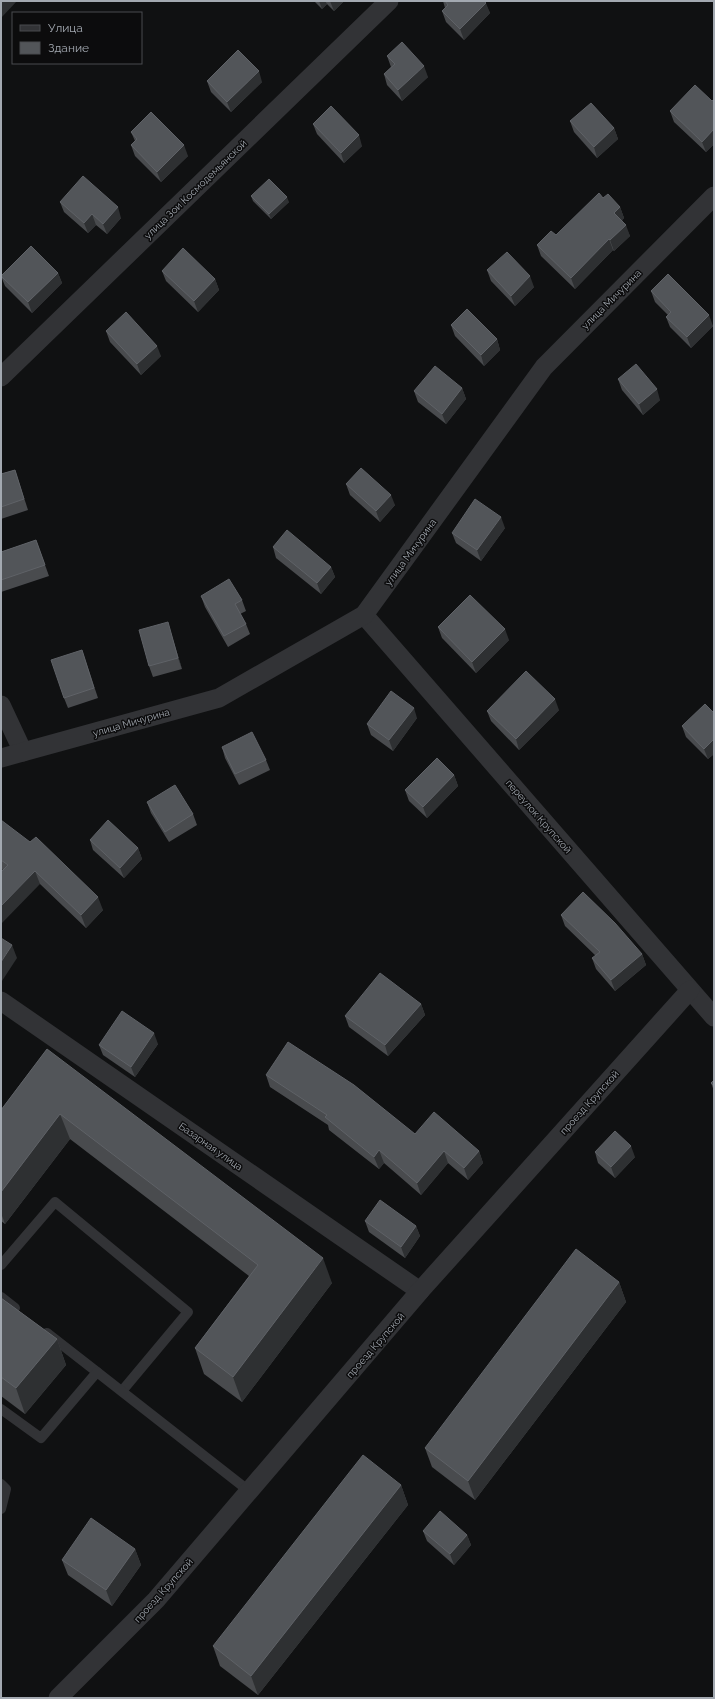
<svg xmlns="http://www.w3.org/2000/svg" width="715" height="1699" viewBox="0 0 715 1699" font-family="Raleway,sans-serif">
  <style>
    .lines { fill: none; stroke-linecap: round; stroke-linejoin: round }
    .service { stroke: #323336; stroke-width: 10 }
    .minor { stroke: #323336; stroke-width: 19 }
    .wall { fill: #494b4e }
    .shaded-wall { fill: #2e3032 }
    .building { fill: #525559; stroke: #5f6267 }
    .labels { text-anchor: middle; stroke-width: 3; stroke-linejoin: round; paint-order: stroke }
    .street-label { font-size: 10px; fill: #a3a9b1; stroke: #0c0c0d }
  </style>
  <rect width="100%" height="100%" fill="#101112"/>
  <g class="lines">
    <g class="service">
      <path d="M 1,1265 L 55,1202 L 188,1312 L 122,1391"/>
      <path d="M 1,1297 L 15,1308"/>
      <path d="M 47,1333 L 97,1372"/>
      <path d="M 1,1409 L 41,1438 L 97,1372 L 249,1491"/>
      <path d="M 1,1484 L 6,1489 L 1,1509"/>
    </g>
    <g class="minor">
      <path d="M 1,377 L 389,1"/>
      <path d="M 364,615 L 714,1017"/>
      <path d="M 1,705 L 23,752"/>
      <path d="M 1,758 L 219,698 L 364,615 L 544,367 L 714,196"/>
      <path d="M 1,1001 L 420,1291"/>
      <path d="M 58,1698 L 156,1600 L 420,1291 L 690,990"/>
    </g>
  </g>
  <g class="wall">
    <path d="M 314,1 L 344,1 L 334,11 L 327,4 L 322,9 Z"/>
    <path d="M 443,1 L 484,1 L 490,13 L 464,40 L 446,22 L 442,11 L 445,8 Z"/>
    <path d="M 387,56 L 428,77 L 402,101 L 387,85 L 384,74 L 391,67 Z"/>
    <path d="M 207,81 L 262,82 L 231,112 L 211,92 Z"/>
    <path d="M 714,99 L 714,144 L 706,152 L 674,122 L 670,111 L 712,101 Z"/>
    <path d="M 570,121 L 614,128 L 618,139 L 597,158 L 574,132 Z"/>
    <path d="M 313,124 L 362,146 L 344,163 L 317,134 Z"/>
    <path d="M 131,132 L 188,156 L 161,182 L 135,156 L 131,145 L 135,141 Z"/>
    <path d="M 251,196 L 289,202 L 271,219 L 253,201 Z"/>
    <path d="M 603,198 L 620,207 L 624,218 L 622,220 L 630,236 L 614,251 L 613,250 L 575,289 L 541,256 L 537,245 L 556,235 Z"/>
    <path d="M 60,202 L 121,218 L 107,234 L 96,225 L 88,233 L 64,212 Z"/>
    <path d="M 487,270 L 534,287 L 515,306 L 491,281 Z"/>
    <path d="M 162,271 L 215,279 L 219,290 L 198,312 L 166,281 Z"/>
    <path d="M 58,273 L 62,283 L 32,313 L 5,286 L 1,276 Z"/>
    <path d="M 651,291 L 713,326 L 691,348 L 670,327 L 666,317 L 668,315 L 655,302 Z"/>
    <path d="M 451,325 L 497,339 L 500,350 L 484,366 L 455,336 Z"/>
    <path d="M 106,331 L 161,356 L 141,375 L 110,342 Z"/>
    <path d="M 618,379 L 660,400 L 643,415 L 622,390 Z"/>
    <path d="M 462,388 L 466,399 L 446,424 L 418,402 L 414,391 Z"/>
    <path d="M 15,470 L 28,510 L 1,519 L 1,474 Z"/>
    <path d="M 346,484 L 395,505 L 380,522 L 350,495 Z"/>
    <path d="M 505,528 L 481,561 L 456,543 L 452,533 Z"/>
    <path d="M 36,540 L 49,576 L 1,592 L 1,552 Z"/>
    <path d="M 273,547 L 331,567 L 335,577 L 321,594 L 276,558 Z"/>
    <path d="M 201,596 L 242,600 L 246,611 L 240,614 L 246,624 L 250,634 L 228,647 L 205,607 Z"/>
    <path d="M 438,627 L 509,640 L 476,673 L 442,638 Z"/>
    <path d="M 171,633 L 182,669 L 153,677 L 149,666 Z"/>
    <path d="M 82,650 L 98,698 L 68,708 L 64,698 Z"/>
    <path d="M 559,710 L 519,750 L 491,721 L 487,711 Z"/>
    <path d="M 417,718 L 393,751 L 371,735 L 367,724 Z"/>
    <path d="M 682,726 L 714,754 L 708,759 L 686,737 Z"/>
    <path d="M 222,747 L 266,760 L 270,770 L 239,785 L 225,758 Z"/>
    <path d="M 454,775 L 458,786 L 427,818 L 409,801 L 405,790 Z"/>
    <path d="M 147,802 L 193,814 L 197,825 L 169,842 L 151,813 Z"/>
    <path d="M 1,820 L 103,910 L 86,928 L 40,884 L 3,870 L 1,869 Z"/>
    <path d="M 90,840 L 138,848 L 142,859 L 124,878 L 93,850 Z"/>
    <path d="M 561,915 L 642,954 L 646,965 L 615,991 L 596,969 L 592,958 L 596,956 L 565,926 Z"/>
    <path d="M 421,1004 L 425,1015 L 388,1056 L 349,1027 L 345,1016 Z"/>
    <path d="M 158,1044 L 135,1077 L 103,1055 L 99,1045 Z"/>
    <path d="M 47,1049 L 332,1283 L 242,1402 L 204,1374 L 195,1348 L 249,1276 L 70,1139 L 5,1224 L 1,1221 L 1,1110 Z"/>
    <path d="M 266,1075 L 415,1134 L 479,1151 L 483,1163 L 468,1180 L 448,1163 L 421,1195 L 384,1163 L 379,1169 L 329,1130 L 328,1125 L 270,1087 Z"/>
    <path d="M 714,1080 L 714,1091 L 711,1083 Z"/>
    <path d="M 595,1152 L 635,1157 L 615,1178 L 598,1163 Z"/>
    <path d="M 365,1221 L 416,1226 L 420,1236 L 405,1258 L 369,1232 Z"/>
    <path d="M 619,1282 L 626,1302 L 475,1500 L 432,1467 L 425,1448 Z"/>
    <path d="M 1,1298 L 57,1339 L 66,1365 L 25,1414 L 1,1396 Z"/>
    <path d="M 401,1485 L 408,1505 L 258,1695 L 220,1666 L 213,1646 Z"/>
    <path d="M 423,1531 L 467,1535 L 471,1545 L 454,1565 L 427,1541 Z"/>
    <path d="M 135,1549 L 141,1565 L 112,1606 L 68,1575 L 62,1560 Z"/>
  </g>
  <g class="shaded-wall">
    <path d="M 3,1 L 17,1 L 1,18 L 1,3 Z"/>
    <path d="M 319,1 L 325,1 L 327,4 L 322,9 Z"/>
    <path d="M 330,1 L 344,1 L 334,11 Z"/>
    <path d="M 486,3 L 490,13 L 464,40 L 460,29 Z"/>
    <path d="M 424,66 L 428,77 L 402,101 L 398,90 Z"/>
    <path d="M 259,71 L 262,82 L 231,112 L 227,102 Z"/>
    <path d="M 614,128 L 618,139 L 597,158 L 594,147 Z"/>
    <path d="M 714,129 L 714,144 L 706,152 L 702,142 Z"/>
    <path d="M 359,135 L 362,146 L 344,163 L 341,153 Z"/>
    <path d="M 184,145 L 188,156 L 161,182 L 157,172 Z"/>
    <path d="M 287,197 L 289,202 L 271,219 L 269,214 Z"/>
    <path d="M 118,207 L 121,218 L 107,234 L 103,224 Z"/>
    <path d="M 620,207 L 624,218 L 618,224 L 614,213 Z"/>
    <path d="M 92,214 L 96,225 L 88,233 L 84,223 Z"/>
    <path d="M 626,225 L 630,236 L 614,251 L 610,240 Z"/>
    <path d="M 609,239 L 613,250 L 575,289 L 571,278 Z"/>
    <path d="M 58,273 L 62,283 L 32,313 L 28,302 Z"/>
    <path d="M 530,276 L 534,287 L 515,306 L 511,296 Z"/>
    <path d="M 215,279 L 219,290 L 198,312 L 194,301 Z"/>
    <path d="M 709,315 L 713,326 L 691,348 L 687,337 Z"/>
    <path d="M 497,339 L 500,350 L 484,366 L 481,355 Z"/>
    <path d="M 157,346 L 161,356 L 141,375 L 137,364 Z"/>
    <path d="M 462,388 L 466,399 L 446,424 L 442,414 Z"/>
    <path d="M 657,389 L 660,400 L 643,415 L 639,404 Z"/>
    <path d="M 391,495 L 395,505 L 380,522 L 376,511 Z"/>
    <path d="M 501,517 L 505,528 L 481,561 L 477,550 Z"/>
    <path d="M 331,567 L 335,577 L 321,594 L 317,583 Z"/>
    <path d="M 168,622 L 171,633 L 182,669 L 178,658 Z"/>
    <path d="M 505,629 L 509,640 L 476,673 L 472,662 Z"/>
    <path d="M 555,699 L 559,710 L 519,750 L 516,739 Z"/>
    <path d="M 414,708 L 417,718 L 393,751 L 389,740 Z"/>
    <path d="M 714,739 L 714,754 L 708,759 L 704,749 Z"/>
    <path d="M 454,775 L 458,786 L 427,818 L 423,807 Z"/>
    <path d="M 138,848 L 142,859 L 124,878 L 120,868 Z"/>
    <path d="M 35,871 L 40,884 L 1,924 L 1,906 Z"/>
    <path d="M 98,897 L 103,910 L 86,928 L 81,915 Z"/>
    <path d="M 12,945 L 17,958 L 2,981 L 1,978 L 1,962 Z"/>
    <path d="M 642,954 L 646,965 L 615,991 L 611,980 Z"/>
    <path d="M 421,1004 L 425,1015 L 388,1056 L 385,1045 Z"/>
    <path d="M 154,1033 L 158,1044 L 135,1077 L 131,1067 Z"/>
    <path d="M 60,1114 L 70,1139 L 5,1224 L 1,1213 L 1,1192 Z"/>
    <path d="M 631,1146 L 635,1157 L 615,1178 L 611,1167 Z"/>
    <path d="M 379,1150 L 384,1163 L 379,1169 L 374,1157 Z"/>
    <path d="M 444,1151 L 448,1163 L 421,1195 L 417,1183 Z"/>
    <path d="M 479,1151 L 483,1163 L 468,1180 L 464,1168 Z"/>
    <path d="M 416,1226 L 420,1236 L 405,1258 L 401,1247 Z"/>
    <path d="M 323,1258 L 332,1283 L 242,1402 L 233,1377 Z"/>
    <path d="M 619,1282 L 626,1302 L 475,1500 L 468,1481 Z"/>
    <path d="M 57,1339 L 66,1365 L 25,1414 L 16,1388 Z"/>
    <path d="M 401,1485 L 408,1505 L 258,1695 L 251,1676 Z"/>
    <path d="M 467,1535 L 471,1545 L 454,1565 L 450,1554 Z"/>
    <path d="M 135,1549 L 141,1565 L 112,1606 L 106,1590 Z"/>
  </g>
  <g class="building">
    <path d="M 445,1 L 484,1 L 486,3 L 460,29 L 442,11 L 448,5 Z"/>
    <path d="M 402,42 L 424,66 L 398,90 L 384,74 L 395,64 L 387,56 Z"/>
    <path d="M 238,50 L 259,71 L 227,102 L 207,81 Z"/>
    <path d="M 695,85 L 712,101 L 714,99 L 714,129 L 702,142 L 670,111 Z"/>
    <path d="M 591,103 L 614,128 L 594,147 L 570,121 Z"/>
    <path d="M 331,106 L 359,135 L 341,153 L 313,124 Z"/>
    <path d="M 151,112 L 184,145 L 157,172 L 131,145 L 137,139 L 131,132 Z"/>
    <path d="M 83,176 L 118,207 L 103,224 L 92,214 L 84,223 L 60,202 Z"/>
    <path d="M 269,179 L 287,197 L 269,214 L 251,196 Z"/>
    <path d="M 599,193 L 603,198 L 608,194 L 620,207 L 614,213 L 626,225 L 610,240 L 609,239 L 571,278 L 537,245 L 551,231 L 556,235 Z"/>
    <path d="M 31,246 L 58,273 L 28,302 L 1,276 Z"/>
    <path d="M 183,248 L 215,279 L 194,301 L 162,271 Z"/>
    <path d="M 507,252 L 530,276 L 511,296 L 487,270 Z"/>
    <path d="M 668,274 L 709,315 L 687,337 L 666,317 L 671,312 L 651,291 Z"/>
    <path d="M 467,309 L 497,339 L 481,355 L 451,325 Z"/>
    <path d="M 126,312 L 157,346 L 137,364 L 106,331 Z"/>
    <path d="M 636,364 L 657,389 L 639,404 L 618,379 Z"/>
    <path d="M 435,366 L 462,388 L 442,414 L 414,391 Z"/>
    <path d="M 361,468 L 391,495 L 376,511 L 346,484 Z"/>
    <path d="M 15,470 L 24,499 L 1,507 L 1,474 Z"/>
    <path d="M 475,499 L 501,517 L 477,550 L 452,533 Z"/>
    <path d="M 287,530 L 331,567 L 317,583 L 273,547 Z"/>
    <path d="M 36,540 L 45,565 L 1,580 L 1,552 Z"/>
    <path d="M 229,579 L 242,600 L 235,604 L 246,624 L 224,636 L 201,596 Z"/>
    <path d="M 470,595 L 505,629 L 472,662 L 438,627 Z"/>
    <path d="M 168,622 L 178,658 L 149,666 L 139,630 Z"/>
    <path d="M 82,650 L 94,688 L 64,698 L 51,660 Z"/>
    <path d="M 526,671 L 555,699 L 516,739 L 487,711 Z"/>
    <path d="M 391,691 L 414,708 L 389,740 L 367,724 Z"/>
    <path d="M 705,704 L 714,713 L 714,739 L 704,749 L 682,726 Z"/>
    <path d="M 252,732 L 266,760 L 235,774 L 222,747 Z"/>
    <path d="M 437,758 L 454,775 L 423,807 L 405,790 Z"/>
    <path d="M 175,785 L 193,814 L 165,832 L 147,802 Z"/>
    <path d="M 1,820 L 30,842 L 36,837 L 98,897 L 81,915 L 35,871 L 1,906 L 1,872 L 8,865 L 1,860 Z"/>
    <path d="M 108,820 L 138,848 L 120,868 L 90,840 Z"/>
    <path d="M 583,892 L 615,923 L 642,954 L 611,980 L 592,958 L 600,952 L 561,915 Z"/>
    <path d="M 1,938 L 12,945 L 1,962 Z"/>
    <path d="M 380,973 L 421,1004 L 385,1045 L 345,1016 Z"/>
    <path d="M 122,1011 L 154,1033 L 131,1067 L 99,1045 Z"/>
    <path d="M 288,1042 L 354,1085 L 415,1134 L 434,1112 L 479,1151 L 464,1168 L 444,1151 L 417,1183 L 379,1150 L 374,1157 L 325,1117 L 327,1115 L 266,1075 Z"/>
    <path d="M 47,1049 L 323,1258 L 233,1377 L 195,1348 L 258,1265 L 60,1114 L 1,1192 L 1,1110 Z"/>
    <path d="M 714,1080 L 714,1086 L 711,1083 Z"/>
    <path d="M 615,1131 L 631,1146 L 611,1167 L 595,1152 Z"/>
    <path d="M 380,1200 L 416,1226 L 401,1247 L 365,1221 Z"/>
    <path d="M 576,1249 L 619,1282 L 468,1481 L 425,1448 Z"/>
    <path d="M 1,1298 L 57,1339 L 16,1388 L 1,1377 Z"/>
    <path d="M 363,1455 L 401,1485 L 251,1676 L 213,1646 Z"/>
    <path d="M 440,1511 L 467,1535 L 450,1554 L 423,1531 Z"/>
    <path d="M 91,1518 L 135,1549 L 106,1590 L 62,1560 Z"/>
  </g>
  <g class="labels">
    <g class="street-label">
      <text transform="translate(195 189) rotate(-44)" y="4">улица Зои Космодемьянской</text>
      <text transform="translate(611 299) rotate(-45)" y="4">улица Мичурина</text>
      <text transform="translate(410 552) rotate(-54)" y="4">улица Мичурина</text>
      <text transform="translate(131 722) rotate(-16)" y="4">улица Мичурина</text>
      <text transform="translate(539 816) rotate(49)" y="4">переулок Крупской</text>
      <text transform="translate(589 1102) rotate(-48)" y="4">проезд Крупской</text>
      <text transform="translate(211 1146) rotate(35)" y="4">Базарная улица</text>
      <text transform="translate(375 1345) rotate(-49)" y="4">проезд Крупской</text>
      <text transform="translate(163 1590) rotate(-48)" y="4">проезд Крупской</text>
    </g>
  </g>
  <rect width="715" height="1699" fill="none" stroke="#a3a9b1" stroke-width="4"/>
  <rect x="12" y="12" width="130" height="52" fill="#0c0c0d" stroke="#484b4f"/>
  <rect x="20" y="25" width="20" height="6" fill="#323336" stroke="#484b4f"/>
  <text x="48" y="32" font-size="12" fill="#a3a9b1">Улица</text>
  <rect x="20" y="42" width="20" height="12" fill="#525559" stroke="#484b4f"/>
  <text x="48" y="52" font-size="12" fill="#a3a9b1">Здание</text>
</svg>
